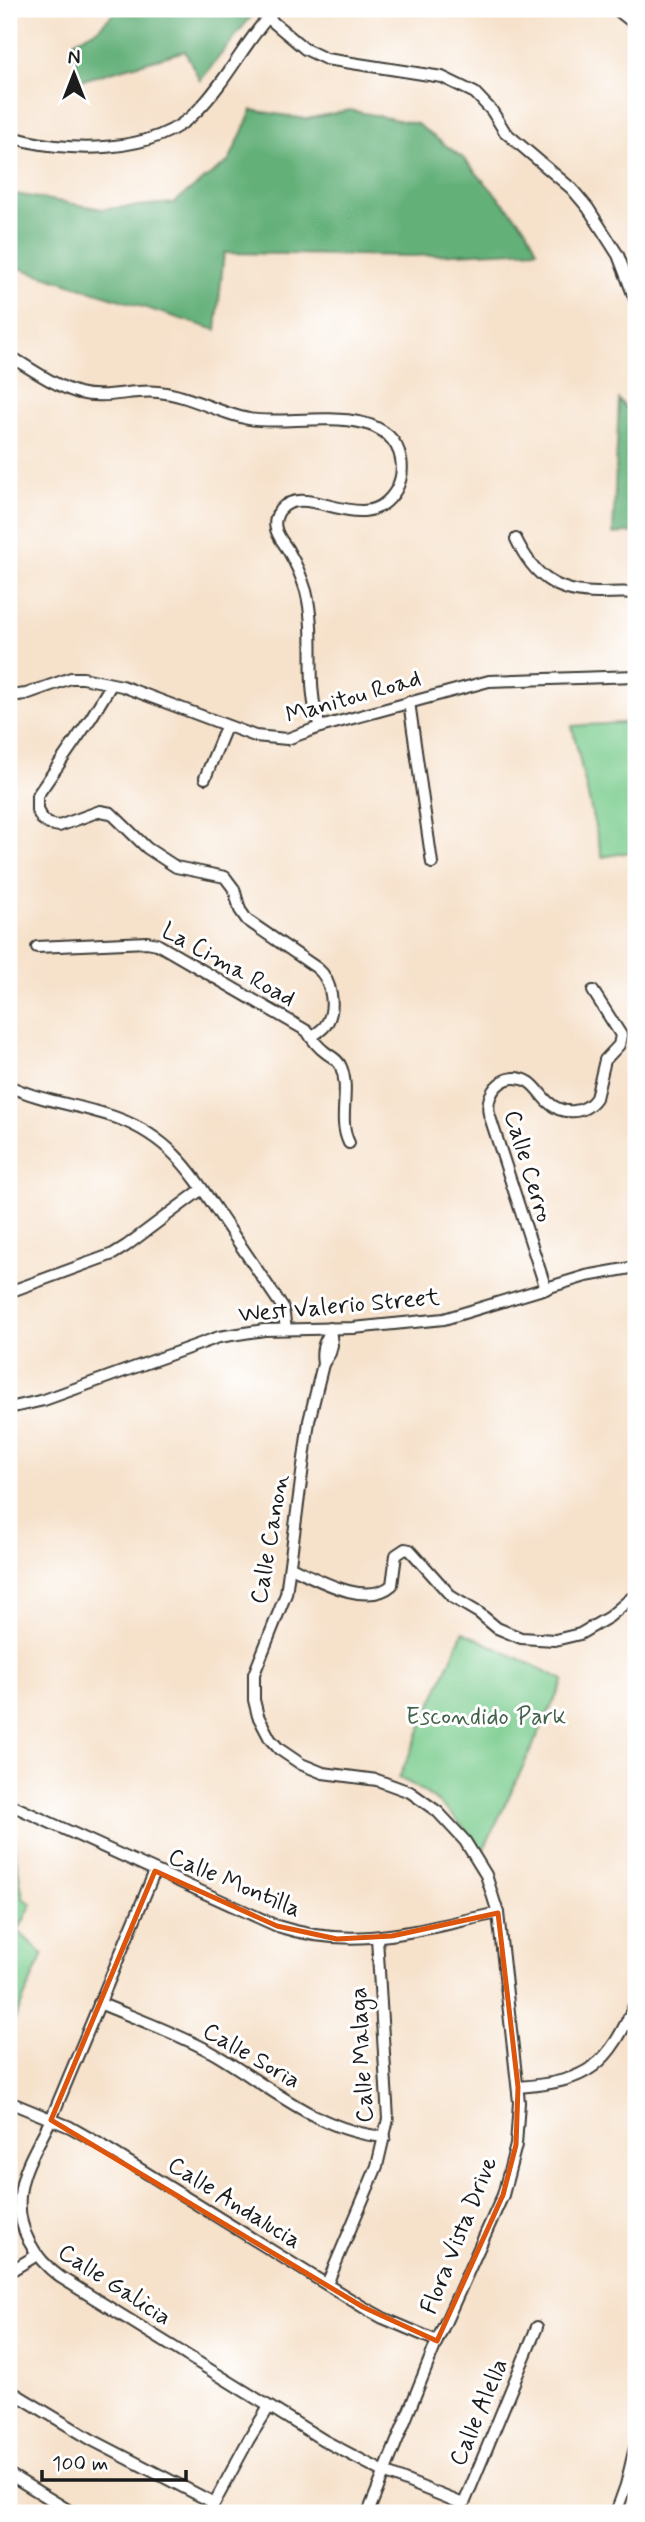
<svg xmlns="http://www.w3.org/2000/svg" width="645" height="2522" viewBox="0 0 645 2522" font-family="Mynerve,sans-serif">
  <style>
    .green { fill: #7acc8e; stroke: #4b7455; stroke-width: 2 }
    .forest { fill: #63b079; stroke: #40664a; stroke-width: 2 }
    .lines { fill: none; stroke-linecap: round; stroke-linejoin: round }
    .minor-casing { stroke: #3d3a36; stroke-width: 14 }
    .minor { stroke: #fff; stroke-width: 10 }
    .marked { fill: none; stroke: #de560d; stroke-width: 5; stroke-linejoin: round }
    .labels { text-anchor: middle; stroke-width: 6; stroke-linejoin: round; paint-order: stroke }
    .street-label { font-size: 24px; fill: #1c1c1c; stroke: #fff }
    .park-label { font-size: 24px; fill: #42624a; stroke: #fff }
  </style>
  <rect width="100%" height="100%" fill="#fff"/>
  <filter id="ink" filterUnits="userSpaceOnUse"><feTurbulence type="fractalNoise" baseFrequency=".0143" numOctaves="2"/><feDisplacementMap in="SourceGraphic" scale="14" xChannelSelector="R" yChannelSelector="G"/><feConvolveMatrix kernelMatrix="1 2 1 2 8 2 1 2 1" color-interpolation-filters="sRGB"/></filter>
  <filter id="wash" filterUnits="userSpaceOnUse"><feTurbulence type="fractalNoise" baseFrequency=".00686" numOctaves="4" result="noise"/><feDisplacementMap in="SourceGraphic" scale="28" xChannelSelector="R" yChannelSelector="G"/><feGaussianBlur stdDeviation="1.57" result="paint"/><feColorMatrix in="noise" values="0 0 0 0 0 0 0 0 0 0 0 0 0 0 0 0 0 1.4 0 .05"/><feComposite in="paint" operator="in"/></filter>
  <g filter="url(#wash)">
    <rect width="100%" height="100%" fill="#f6e1ca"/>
    <g class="green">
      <path d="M 636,722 L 636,851 L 602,857 L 572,726 Z"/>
      <path d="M 463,1632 L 564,1680 L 483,1851 C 459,1820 435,1794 399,1778 Z"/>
      <path d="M 9,1815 L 23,1898 L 32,1904 L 18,1931 L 43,1954 L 9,2033 Z"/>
    </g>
    <g class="forest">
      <path d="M 118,9 L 257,9 L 200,81 L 185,51 L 79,81 L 73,42 L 98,29 Z"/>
      <path d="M 252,110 L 306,119 L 350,110 L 417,124 L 463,158 L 527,229 L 537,250 L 412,256 L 224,253 L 216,330 L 9,265 L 9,193 L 103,209 L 173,203 L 229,161 Z"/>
      <path d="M 619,400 L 636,419 L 636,532 L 613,534 Z"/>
    </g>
  </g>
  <g filter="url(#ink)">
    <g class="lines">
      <g class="minor-casing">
        <g id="minor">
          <path d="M 616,9 L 636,25"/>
          <path d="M 267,17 L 305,49 L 326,59 L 442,77 L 475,93 L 492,111 L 505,132 L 572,189 L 588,208 L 618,255 L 636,302"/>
          <path d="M 9,136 C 63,154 155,155 197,111 C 227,81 246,40 275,9"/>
          <path d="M 9,356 C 31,368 54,386 79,393 C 105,400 132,389 158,392 C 190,395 218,413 249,419 C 292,427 389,399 401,459 C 403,470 401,481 396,490 C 366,541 306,479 280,510 C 276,515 274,523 276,529 C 278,538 285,544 289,552 C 296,564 302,578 306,591 C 318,639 304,682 320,727"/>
          <path d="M 516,539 C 534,576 556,593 598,593 C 611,593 623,592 636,593"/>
          <path d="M 111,685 L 91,718 L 37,796 L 37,810 L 42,819 L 49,824 L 59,826 L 100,811 L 111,813 L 147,848 L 176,867 L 225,877 L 234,889 L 240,910 L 247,920 L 317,968 C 332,980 337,1010 325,1026 C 321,1031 315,1034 311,1037"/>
          <path d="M 9,696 L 26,694 L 71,678 L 83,678 L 122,686 L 255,736 L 287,739 L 320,727 L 489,681 L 636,676"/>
          <path d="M 409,702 L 432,863"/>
          <path d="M 205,778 L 226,727"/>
          <path d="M 37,947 L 147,942 L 157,944 L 307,1031 C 312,1039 318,1047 325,1052 C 331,1057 338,1059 341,1067 C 351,1091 337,1119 349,1143"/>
          <path d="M 9,1086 C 43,1102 81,1105 117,1118 C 174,1139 194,1177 226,1224 C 245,1252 264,1280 283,1308 L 286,1329"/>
          <path d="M 546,1289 L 489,1114 C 484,1091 506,1069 529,1082 C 537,1087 541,1096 548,1102 C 562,1115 584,1115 596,1098 L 605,1060 L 619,1045 L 621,1035 L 593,991"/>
          <path d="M 9,1292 L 113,1254 L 126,1246 L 202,1189"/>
          <path d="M 330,1328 L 332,1345 L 330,1353 L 323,1364 L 309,1421 L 286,1594 L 254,1674 L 254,1700 L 258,1716 L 270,1739 L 279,1749 L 301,1764 L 323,1773 L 377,1780 L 410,1792 L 438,1812 L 465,1841 L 486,1875 L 498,1913 L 519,2102 L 516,2145 L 503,2195 L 437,2341 L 368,2513"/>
          <path d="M 323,1364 C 321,1351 323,1343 330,1333"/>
          <path d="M 9,1408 L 44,1400 L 219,1337 L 264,1330 L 353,1328 L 444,1319 L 586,1276 L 636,1267"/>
          <path d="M 291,1567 C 317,1579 366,1608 392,1585 L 396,1555 L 405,1549 L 410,1550 L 452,1597 L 479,1613 L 497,1628 L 521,1638 L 555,1640 L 580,1634 L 609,1617 L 636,1594"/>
          <path d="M 9,1804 L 277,1926 C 357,1952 420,1929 498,1913"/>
          <path d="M 155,1871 C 121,1953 87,2035 52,2117 C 40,2143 22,2167 20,2196 C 17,2229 34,2258 60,2277 L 325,2441 L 384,2472 L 463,2504"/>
          <path d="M 99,2003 C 137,2019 177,2033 213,2053 C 268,2085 319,2132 385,2137"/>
          <path d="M 518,2087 C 589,2082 609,2065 636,2001"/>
          <path d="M 9,2102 L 70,2127 L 93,2140 L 363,2307 L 383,2318 L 437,2341"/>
          <path d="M 9,2272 L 37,2255"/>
          <path d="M 327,2284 L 377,2166 L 388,2119 L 377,1938"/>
          <path d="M 9,2390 L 92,2440 L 214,2503"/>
          <path d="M 9,2474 L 73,2513"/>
          <path d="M 209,2513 L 249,2439 L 269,2407"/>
          <path d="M 460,2513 L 537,2327"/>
          <path d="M 616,2513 L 626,2485 L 636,2443"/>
        </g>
      </g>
      <use href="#minor" class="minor"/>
    </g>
  </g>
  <path class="marked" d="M 155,1871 L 277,1926 L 337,1939 L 392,1936 L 498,1913 L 518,2087 L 516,2145 L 503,2195 L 437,2341 L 363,2307 L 51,2120 Z"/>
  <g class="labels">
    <g class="street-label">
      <text transform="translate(353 696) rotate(-16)" y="8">Manitou Road</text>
      <text transform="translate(229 964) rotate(29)" y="8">La Cima Road</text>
      <text transform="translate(529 1166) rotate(73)" y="8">Calle Cerro</text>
      <text transform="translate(339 1305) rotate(-5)" y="8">West Valerio Street</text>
      <text transform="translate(269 1539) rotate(-80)" y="8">Calle Canon</text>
      <text transform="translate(235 1882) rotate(23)" y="8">Calle Montilla</text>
      <text transform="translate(252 2055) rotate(30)" y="8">Calle Soria</text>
      <text transform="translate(361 2055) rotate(-93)" y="8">Calle Malaga</text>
      <text transform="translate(235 2202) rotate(32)" y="8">Calle Andalucia</text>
      <text transform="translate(458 2235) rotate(-68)" y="8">Flora Vista Drive</text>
      <text transform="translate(115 2284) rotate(33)" y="8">Calle Galicia</text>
      <text transform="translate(478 2412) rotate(-67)" y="8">Calle Alella</text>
    </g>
    <g class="park-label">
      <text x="486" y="1724">Escondido Park</text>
    </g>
  </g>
  <rect width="645" height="2522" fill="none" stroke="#fff" stroke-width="35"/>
  <g transform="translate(74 74)" stroke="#ffffff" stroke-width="5" paint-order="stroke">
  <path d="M0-5L12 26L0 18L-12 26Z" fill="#1c1c1c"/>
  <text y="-10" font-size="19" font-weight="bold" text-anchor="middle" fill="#1c1c1c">N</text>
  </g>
  <path d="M42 2470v10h144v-10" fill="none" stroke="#1c1c1c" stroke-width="3.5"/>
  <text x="52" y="2470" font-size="21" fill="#1c1c1c" stroke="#ffffff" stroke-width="5" paint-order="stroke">100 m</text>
</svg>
